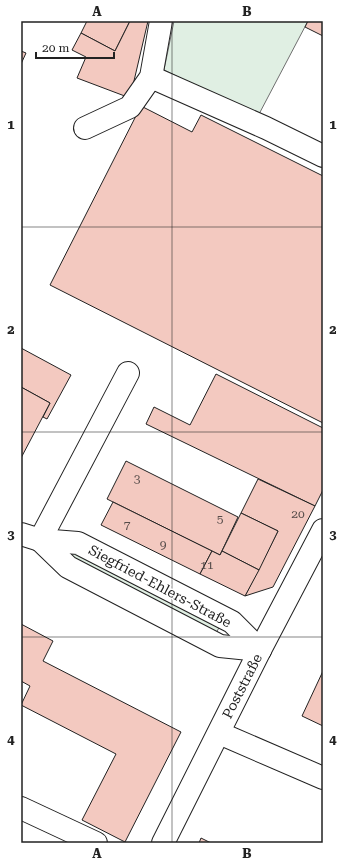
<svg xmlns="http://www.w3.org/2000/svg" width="344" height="864" viewBox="0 0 344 864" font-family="'Roboto Serif',serif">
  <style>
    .green { fill: #e0efe3; stroke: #6f6f6f }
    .building { fill: #f3c9c0; stroke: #222 }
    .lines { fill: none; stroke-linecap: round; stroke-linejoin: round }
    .minor-casing { stroke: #222; stroke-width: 24 }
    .minor { stroke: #fff; stroke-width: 22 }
    .grid { fill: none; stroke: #222; stroke-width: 1; stroke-opacity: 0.55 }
    .labels { text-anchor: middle; stroke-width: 3; stroke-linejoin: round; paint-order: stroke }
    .number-label { font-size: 12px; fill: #564c4a }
    .street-label { font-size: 14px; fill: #222; stroke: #fff }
    .neatline { fill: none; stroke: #222; stroke-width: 1.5 }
    .grid-label { font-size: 13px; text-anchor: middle; font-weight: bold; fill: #222 }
  </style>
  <rect width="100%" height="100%" fill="#fff"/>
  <g class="green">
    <path d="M 174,21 L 308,21 L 258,116 L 164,70 Z"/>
    <path d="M 73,552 L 221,624 L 215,635 L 70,557 Z"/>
  </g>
  <g class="building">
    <path d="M 87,21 L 130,21 L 115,51 L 81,33 Z"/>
    <path d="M 130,21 L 148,21 L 130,98 L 77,78 L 86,57 L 72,50 L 81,33 L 115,51 Z"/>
    <path d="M 308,21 L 323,21 L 323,36 L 305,27 Z"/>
    <path d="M 21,51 L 26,53 L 21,64 Z"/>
    <path d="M 141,106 L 192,132 L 201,115 L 323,176 L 323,423 L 50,285 Z"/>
    <path d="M 21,348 L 71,375 L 47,419 L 43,417 L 50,403 L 21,387 Z"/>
    <path d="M 216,374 L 323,428 L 323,490 L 315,506 L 146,424 L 154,407 L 190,425 Z"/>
    <path d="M 21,387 L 50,403 L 21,458 Z"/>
    <path d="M 126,461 L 238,517 L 220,555 L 107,499 Z"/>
    <path d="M 258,479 L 315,506 L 273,587 L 245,596 L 278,531 L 241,513 Z"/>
    <path d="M 113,502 L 212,551 L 200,574 L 101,525 Z"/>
    <path d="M 241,513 L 278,531 L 259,570 L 222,551 Z"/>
    <path d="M 212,551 L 220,555 L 222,551 L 259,570 L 245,596 L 200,574 Z"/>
    <path d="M 21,624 L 53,641 L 43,661 L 181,732 L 125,842 L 82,820 L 116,754 L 21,705 L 30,686 L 21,681 Z"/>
    <path d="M 323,671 L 323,726 L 302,716 Z"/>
    <path d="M 201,838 L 211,843 L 199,843 Z"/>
  </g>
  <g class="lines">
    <g class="minor-casing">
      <g id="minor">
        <path d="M 151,77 L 266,128 L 323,156"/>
        <path d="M 85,128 L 130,107 L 151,77 L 161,21"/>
        <path d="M 21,534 L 40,540 L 78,543 L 232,622 L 260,650"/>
        <path d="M 40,540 L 68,567 L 220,646 L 260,650"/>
        <path d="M 40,540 L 128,373"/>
        <path d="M 219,733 L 323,778"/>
        <path d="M 21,808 L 96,843"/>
        <path d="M 163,843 L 260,650 L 323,530"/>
      </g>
    </g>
    <use href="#minor" class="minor"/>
  </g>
  <path class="grid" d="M 172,21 L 172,843M 21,227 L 323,227M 21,432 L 323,432M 21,637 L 323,637"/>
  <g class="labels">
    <g class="number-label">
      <text x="137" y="483">3</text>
      <text x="298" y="518">20</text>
      <text x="220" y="523">5</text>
      <text x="127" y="529">7</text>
      <text x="163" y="549">9</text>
      <text x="207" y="569">11</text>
    </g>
    <g class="street-label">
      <text transform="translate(160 586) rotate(28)" y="5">Siegfried-Ehlers-Straße</text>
      <text transform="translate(242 686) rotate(-63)" y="5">Poststraße</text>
    </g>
  </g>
  <rect width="344" height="864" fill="none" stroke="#ffffff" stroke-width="44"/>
  <path d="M36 52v6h78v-6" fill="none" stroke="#222222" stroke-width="2"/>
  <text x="42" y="52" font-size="12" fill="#222222" stroke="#ffffff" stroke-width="3" paint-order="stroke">20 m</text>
  <rect x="22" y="22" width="300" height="820" class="neatline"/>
  <g class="grid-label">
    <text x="97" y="16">A</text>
    <text x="247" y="16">B</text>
    <text x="11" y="129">1</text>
    <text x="333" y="129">1</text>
    <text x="11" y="334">2</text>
    <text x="333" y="334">2</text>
    <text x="11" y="539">3</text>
    <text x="333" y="539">3</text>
    <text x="11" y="744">4</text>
    <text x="333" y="744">4</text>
    <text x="97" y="858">A</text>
    <text x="247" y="858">B</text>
  </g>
</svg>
